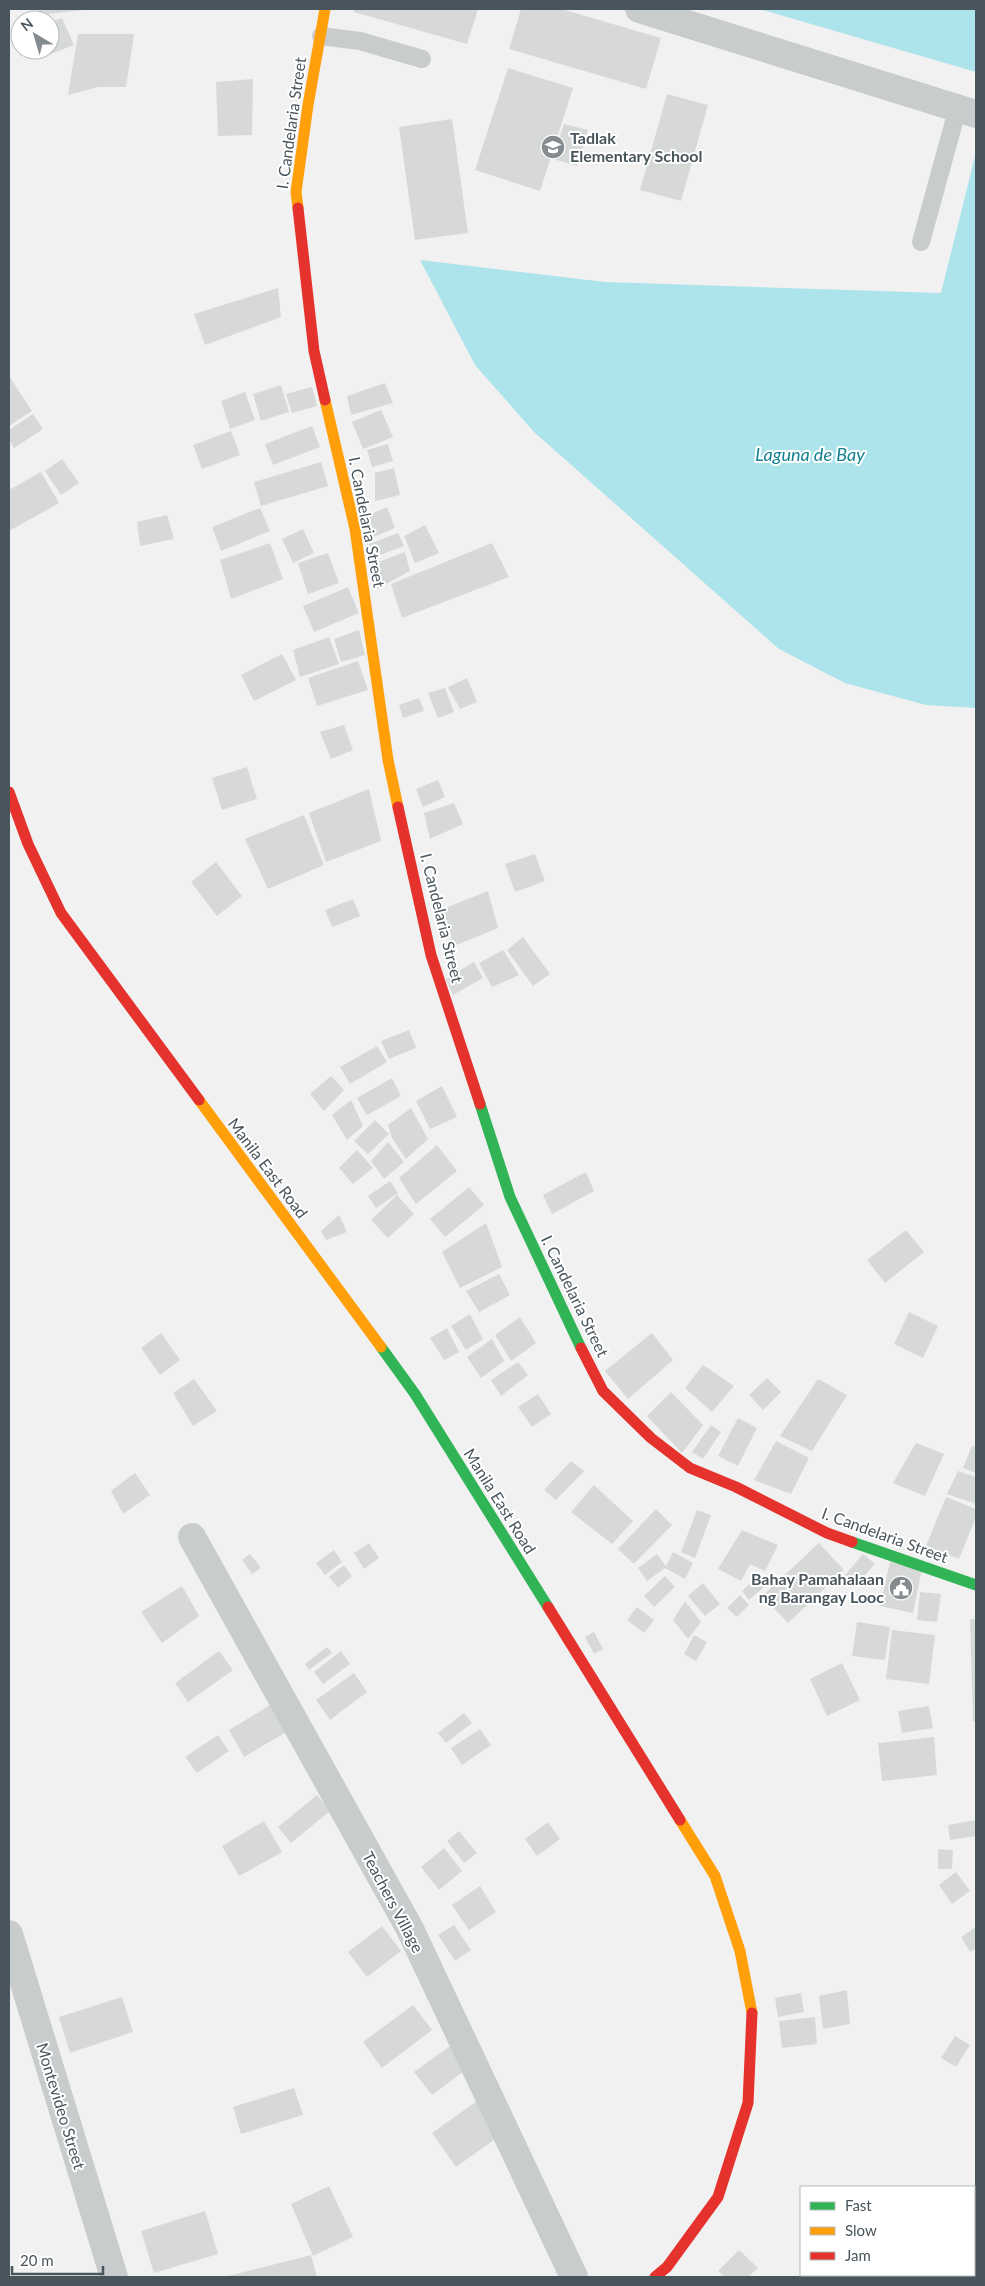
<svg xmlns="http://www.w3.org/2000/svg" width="985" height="2286" viewBox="0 0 985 2286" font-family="Lato,sans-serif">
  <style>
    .water { fill: #ade4eb }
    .building { fill: #d7d9d9 }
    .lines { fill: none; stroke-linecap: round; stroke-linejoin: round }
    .lane { stroke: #c8cccd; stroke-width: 18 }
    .street { stroke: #c8cccd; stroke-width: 28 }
    .fast { stroke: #30b455; stroke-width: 11 }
    .slow { stroke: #ff9f0a; stroke-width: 11 }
    .jam { stroke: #e5322d; stroke-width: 11 }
    .labels { text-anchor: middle; stroke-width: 4; stroke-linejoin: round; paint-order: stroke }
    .street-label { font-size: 16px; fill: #49555c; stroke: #fff }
    .poi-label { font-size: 16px; font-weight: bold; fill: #49555c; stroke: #fff; text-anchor: start }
    .water-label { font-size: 18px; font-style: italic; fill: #13818f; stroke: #fff }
  </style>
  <rect width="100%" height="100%" fill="#f1f1f1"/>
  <g class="water">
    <path d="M 759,9 L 976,9 L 976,72 Z"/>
    <path d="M 976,152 L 976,708 L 926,705 L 845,683 L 779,649 L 534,432 L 475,365 L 420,260 L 605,282 L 941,293 Z"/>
  </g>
  <g class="building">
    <path d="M 39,9 L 85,9 L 85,10 L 39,15 Z"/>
    <path d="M 355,9 L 478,9 L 467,44 L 354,12 Z"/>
    <path d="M 521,9 L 561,9 L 661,38 L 646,89 L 509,49 Z"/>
    <path d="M 62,18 L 74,45 L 43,57 L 41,50 L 50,50 L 50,22 Z"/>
    <path d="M 78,34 L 134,34 L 126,87 L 98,87 L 68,95 Z"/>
    <path d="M 508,68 L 573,88 L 540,191 L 475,170 Z"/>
    <path d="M 253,79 L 252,135 L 218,136 L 216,82 Z"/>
    <path d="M 667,94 L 708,105 L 681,201 L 640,190 Z"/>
    <path d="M 452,119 L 468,233 L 415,240 L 399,127 Z"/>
    <path d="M 564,124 L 588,130 L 577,166 L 553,159 Z"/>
    <path d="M 278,288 L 281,317 L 205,345 L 194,314 Z"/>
    <path d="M 9,376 L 32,411 L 9,426 Z"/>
    <path d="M 385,383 L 393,403 L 351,415 L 347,396 Z"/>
    <path d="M 281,385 L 289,412 L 261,421 L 253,394 Z"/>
    <path d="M 312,387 L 317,406 L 292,413 L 286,394 Z"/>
    <path d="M 245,392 L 255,420 L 230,429 L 221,401 Z"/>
    <path d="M 381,410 L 393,437 L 363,449 L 352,422 Z"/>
    <path d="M 33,414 L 43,429 L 14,448 L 9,439 L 9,430 Z"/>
    <path d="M 312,426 L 320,447 L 273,465 L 265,444 Z"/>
    <path d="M 231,431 L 240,455 L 202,469 L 193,445 Z"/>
    <path d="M 388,444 L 393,461 L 372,467 L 367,450 Z"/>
    <path d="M 62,459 L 79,483 L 61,495 L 45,471 Z"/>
    <path d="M 321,462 L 328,486 L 261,506 L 254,482 Z"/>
    <path d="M 394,468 L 400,495 L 375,501 L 375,473 Z"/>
    <path d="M 41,472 L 59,503 L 9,531 L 9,490 Z"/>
    <path d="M 387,507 L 395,528 L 367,540 L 358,520 Z"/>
    <path d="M 260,508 L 270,531 L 221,551 L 212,527 Z"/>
    <path d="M 167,515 L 174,539 L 140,546 L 137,522 Z"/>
    <path d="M 425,525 L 439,553 L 415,563 L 404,536 Z"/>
    <path d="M 303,529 L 314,553 L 293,563 L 282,539 Z"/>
    <path d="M 398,533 L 404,546 L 372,558 L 369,544 Z"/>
    <path d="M 270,543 L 283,579 L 231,599 L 220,560 Z"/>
    <path d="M 492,543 L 509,577 L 402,618 L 391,584 Z"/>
    <path d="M 405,552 L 410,571 L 377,589 L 370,565 Z"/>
    <path d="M 328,553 L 339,583 L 308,594 L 298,563 Z"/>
    <path d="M 348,587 L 359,613 L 314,632 L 303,606 Z"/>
    <path d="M 359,630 L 365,655 L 341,662 L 334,639 Z"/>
    <path d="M 329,637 L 339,664 L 300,677 L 293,650 Z"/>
    <path d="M 282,654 L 296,680 L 254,701 L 241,675 Z"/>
    <path d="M 358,661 L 368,690 L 317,706 L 308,678 Z"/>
    <path d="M 467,678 L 477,702 L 460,709 L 448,687 Z"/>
    <path d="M 445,688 L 454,712 L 438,718 L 428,693 Z"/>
    <path d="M 419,698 L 424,711 L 403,718 L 399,705 Z"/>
    <path d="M 344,725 L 353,750 L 331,759 L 320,732 Z"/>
    <path d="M 247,767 L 257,799 L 222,810 L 212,778 Z"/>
    <path d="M 438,780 L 445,797 L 423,807 L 416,789 Z"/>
    <path d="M 369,789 L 381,841 L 326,862 L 309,813 Z"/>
    <path d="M 454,803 L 463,824 L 430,839 L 424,813 Z"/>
    <path d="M 304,815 L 324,865 L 268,889 L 245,839 Z"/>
    <path d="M 535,854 L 545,881 L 515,892 L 505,864 Z"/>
    <path d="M 216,862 L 242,896 L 217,916 L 191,882 Z"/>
    <path d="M 488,891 L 498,928 L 454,946 L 443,909 Z"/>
    <path d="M 353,899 L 360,916 L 332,927 L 325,910 Z"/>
    <path d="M 523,937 L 550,974 L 533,986 L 507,950 Z"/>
    <path d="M 503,950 L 519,975 L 492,987 L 479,963 Z"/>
    <path d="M 474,962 L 483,978 L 453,995 L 446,979 Z"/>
    <path d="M 409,1030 L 416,1048 L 389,1059 L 381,1041 Z"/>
    <path d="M 377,1046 L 387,1062 L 350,1084 L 340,1067 Z"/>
    <path d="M 331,1076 L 344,1090 L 324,1111 L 310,1094 Z"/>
    <path d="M 392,1078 L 401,1096 L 367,1115 L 357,1098 Z"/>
    <path d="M 442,1086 L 457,1117 L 430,1129 L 416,1101 Z"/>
    <path d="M 351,1100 L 363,1126 L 347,1140 L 332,1115 Z"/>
    <path d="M 411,1108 L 428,1139 L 406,1159 L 392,1138 L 388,1125 Z"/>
    <path d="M 375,1120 L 389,1134 L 368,1154 L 354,1141 Z"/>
    <path d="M 388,1142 L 404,1162 L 384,1179 L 371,1161 Z"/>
    <path d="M 437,1145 L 457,1171 L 416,1204 L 399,1178 Z"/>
    <path d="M 357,1150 L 373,1168 L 353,1184 L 339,1168 Z"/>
    <path d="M 586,1172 L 594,1191 L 552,1214 L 543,1195 Z"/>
    <path d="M 390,1181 L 398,1193 L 376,1208 L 368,1196 Z"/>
    <path d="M 469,1187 L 484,1205 L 445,1237 L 430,1219 Z"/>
    <path d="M 397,1195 L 414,1214 L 388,1238 L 371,1220 Z"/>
    <path d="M 339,1215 L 347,1232 L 326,1240 L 321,1231 Z"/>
    <path d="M 486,1223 L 502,1267 L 460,1288 L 442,1252 Z"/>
    <path d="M 906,1230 L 924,1252 L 885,1283 L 867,1260 Z"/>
    <path d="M 499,1274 L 510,1295 L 479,1312 L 466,1291 Z"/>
    <path d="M 909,1312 L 938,1326 L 923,1358 L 894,1344 Z"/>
    <path d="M 470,1314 L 483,1339 L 466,1350 L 451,1326 Z"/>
    <path d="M 520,1317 L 536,1343 L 511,1361 L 495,1335 Z"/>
    <path d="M 447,1328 L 459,1352 L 444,1360 L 430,1338 Z"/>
    <path d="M 161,1333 L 180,1360 L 160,1375 L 141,1348 Z"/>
    <path d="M 652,1333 L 673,1360 L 628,1399 L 605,1371 Z"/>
    <path d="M 492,1339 L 504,1361 L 481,1378 L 467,1357 Z"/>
    <path d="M 518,1362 L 528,1375 L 501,1396 L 491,1380 Z"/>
    <path d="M 703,1365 L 734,1386 L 712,1412 L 685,1388 Z"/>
    <path d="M 767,1378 L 781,1392 L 763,1410 L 749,1395 Z"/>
    <path d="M 194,1379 L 217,1411 L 193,1426 L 173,1393 Z"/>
    <path d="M 818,1379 L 847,1395 L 812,1451 L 780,1436 Z"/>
    <path d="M 671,1392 L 703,1425 L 682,1453 L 647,1416 Z"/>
    <path d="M 538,1394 L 551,1414 L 532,1427 L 518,1407 Z"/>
    <path d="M 738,1418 L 757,1428 L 738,1466 L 718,1456 Z"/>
    <path d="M 711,1425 L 721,1432 L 703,1459 L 692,1452 Z"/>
    <path d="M 776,1441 L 809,1458 L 791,1494 L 754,1480 Z"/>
    <path d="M 916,1443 L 944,1454 L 925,1496 L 893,1483 Z"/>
    <path d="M 972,1446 L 976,1447 L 976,1473 L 963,1468 Z"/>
    <path d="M 571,1461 L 584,1471 L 556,1500 L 544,1490 Z"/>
    <path d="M 958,1471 L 976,1477 L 976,1504 L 947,1494 Z"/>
    <path d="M 135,1473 L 150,1495 L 123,1514 L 111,1491 Z"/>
    <path d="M 594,1485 L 633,1521 L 612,1544 L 571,1512 Z"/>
    <path d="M 946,1497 L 976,1509 L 976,1517 L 959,1559 L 926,1546 Z"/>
    <path d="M 656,1509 L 672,1525 L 634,1564 L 618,1549 Z"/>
    <path d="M 697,1510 L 711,1515 L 695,1558 L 681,1552 Z"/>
    <path d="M 742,1530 L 778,1545 L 765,1571 L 750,1564 L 741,1581 L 718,1569 Z"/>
    <path d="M 369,1543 L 379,1558 L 364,1569 L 354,1553 Z"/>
    <path d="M 819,1543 L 844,1570 L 788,1623 L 762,1596 Z"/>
    <path d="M 334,1550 L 342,1562 L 325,1575 L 316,1563 Z"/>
    <path d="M 673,1552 L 693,1563 L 685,1579 L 665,1568 L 647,1581 L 638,1568 L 657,1554 L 666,1566 Z"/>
    <path d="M 250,1554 L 261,1568 L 252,1574 L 242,1560 Z"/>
    <path d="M 863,1554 L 875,1564 L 856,1585 L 845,1575 Z"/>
    <path d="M 890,1562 L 922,1569 L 913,1613 L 880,1606 Z"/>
    <path d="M 344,1565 L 352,1576 L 338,1588 L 329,1577 Z"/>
    <path d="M 665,1576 L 675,1587 L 654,1607 L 644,1596 Z"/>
    <path d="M 756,1578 L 764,1587 L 749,1600 L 742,1591 Z"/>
    <path d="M 703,1583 L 720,1604 L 705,1616 L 688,1596 Z"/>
    <path d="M 182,1586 L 199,1616 L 162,1643 L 141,1612 Z"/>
    <path d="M 920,1592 L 941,1594 L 937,1622 L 917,1620 Z"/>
    <path d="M 740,1595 L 749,1605 L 737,1617 L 727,1608 Z"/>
    <path d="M 685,1601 L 701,1622 L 688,1639 L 673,1620 Z"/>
    <path d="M 637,1607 L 654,1620 L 644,1633 L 627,1620 Z"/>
    <path d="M 970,1619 L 976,1619 L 976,1721 L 973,1721 Z"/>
    <path d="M 857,1622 L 890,1627 L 885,1660 L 852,1656 Z"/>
    <path d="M 892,1630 L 935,1635 L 929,1684 L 886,1679 Z"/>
    <path d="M 594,1632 L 603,1649 L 594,1654 L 585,1637 Z"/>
    <path d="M 694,1635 L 707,1642 L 696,1661 L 684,1654 Z"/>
    <path d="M 327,1647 L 332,1653 L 309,1670 L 305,1664 Z"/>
    <path d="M 219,1651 L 233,1670 L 188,1702 L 175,1683 Z"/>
    <path d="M 341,1651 L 350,1664 L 323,1684 L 314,1672 Z"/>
    <path d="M 842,1663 L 860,1700 L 827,1716 L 810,1679 Z"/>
    <path d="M 354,1673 L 367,1692 L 330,1720 L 316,1700 Z"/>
    <path d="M 272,1704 L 288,1731 L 244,1757 L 229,1730 Z"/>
    <path d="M 929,1706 L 933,1728 L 902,1733 L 898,1711 Z"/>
    <path d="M 464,1713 L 472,1723 L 446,1743 L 438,1733 Z"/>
    <path d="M 480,1729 L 491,1745 L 462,1765 L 451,1748 Z"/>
    <path d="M 218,1735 L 229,1751 L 197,1773 L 185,1757 Z"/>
    <path d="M 934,1737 L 937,1775 L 882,1781 L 878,1743 Z"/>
    <path d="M 317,1795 L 330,1811 L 291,1843 L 278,1827 Z"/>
    <path d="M 976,1820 L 976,1836 L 950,1840 L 948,1825 Z"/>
    <path d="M 264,1821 L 282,1852 L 239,1876 L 222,1846 Z"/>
    <path d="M 548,1822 L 560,1839 L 537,1856 L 525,1839 Z"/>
    <path d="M 459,1831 L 477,1853 L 464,1863 L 447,1841 Z"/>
    <path d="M 444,1848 L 462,1871 L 439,1890 L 421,1867 Z"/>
    <path d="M 938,1849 L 953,1850 L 952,1869 L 938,1869 Z"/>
    <path d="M 956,1872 L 970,1891 L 952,1904 L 939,1885 Z"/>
    <path d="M 480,1886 L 496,1912 L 469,1930 L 452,1905 Z"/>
    <path d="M 454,1925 L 471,1950 L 455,1961 L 438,1935 Z"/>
    <path d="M 382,1926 L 401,1951 L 367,1977 L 348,1952 Z"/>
    <path d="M 976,1927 L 976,1948 L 970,1952 L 961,1937 Z"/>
    <path d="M 847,1990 L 850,2024 L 823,2029 L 819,1996 Z"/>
    <path d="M 801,1993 L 804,2012 L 778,2017 L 775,1998 Z"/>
    <path d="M 122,1997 L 133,2032 L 70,2053 L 59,2017 Z"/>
    <path d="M 413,2005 L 432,2030 L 382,2068 L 363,2042 Z"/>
    <path d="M 815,2017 L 817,2044 L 782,2048 L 779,2021 Z"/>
    <path d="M 955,2036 L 970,2045 L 956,2067 L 941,2058 Z"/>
    <path d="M 450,2046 L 467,2069 L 432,2095 L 414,2072 Z"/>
    <path d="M 294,2088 L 303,2115 L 241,2134 L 233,2107 Z"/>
    <path d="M 477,2101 L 501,2135 L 456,2167 L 432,2133 Z"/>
    <path d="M 329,2186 L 353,2237 L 313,2256 L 291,2204 Z"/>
    <path d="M 205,2211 L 218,2254 L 154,2273 L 141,2231 Z"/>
    <path d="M 739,2250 L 758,2268 L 748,2277 L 725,2277 L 718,2271 Z"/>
    <path d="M 311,2255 L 317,2277 L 224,2277 Z"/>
  </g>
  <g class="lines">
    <g class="lane">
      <path d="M 321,36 L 360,41 L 422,59"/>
      <path d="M 921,242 L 958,107"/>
    </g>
    <g class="street">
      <path d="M 639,9 L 976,114"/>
      <path d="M 192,1537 L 410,1929 L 574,2277"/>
      <path d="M 9,1934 L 114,2277"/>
    </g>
    <g class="fast">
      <path d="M 480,1104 L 510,1197 L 581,1348"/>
      <path d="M 381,1347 L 415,1394 L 548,1607"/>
      <path d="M 852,1542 L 976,1585"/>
    </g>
    <g class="slow">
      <path d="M 298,208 L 296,192 L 308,105 L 325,9"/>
      <path d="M 325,400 L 355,529 L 388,760 L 398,807"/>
      <path d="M 199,1100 L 381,1347"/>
      <path d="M 680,1820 L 715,1876 L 740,1951 L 752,2013"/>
    </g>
    <g class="jam">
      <path d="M 298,208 L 314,351 L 325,400"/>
      <path d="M 9,792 L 28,844 L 61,913 L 199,1100"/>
      <path d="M 398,807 L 431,955 L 480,1104"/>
      <path d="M 581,1348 L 603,1391 L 651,1438 L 690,1468 L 736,1487 L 827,1533 L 852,1542"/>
      <path d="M 548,1607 L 680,1820"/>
      <path d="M 655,2277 L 667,2267 L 718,2197 L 748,2103 L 752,2013"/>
    </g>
  </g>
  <defs>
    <g id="school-disc" transform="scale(1.25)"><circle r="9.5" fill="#848c90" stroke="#fff"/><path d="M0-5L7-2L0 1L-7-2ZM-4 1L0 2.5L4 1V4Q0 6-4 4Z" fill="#fff"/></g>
    <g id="civic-disc" transform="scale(1.25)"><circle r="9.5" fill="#848c90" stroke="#fff"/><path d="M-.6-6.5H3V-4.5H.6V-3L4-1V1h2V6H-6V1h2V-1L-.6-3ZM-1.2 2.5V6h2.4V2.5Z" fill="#fff"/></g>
  </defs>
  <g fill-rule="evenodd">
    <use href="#school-disc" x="553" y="147"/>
    <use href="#civic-disc" x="901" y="1588"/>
  </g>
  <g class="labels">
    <g class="street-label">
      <text transform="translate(291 123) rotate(-82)" y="6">I. Candelaria Street</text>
      <text transform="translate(367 522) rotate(79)" y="6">I. Candelaria Street</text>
      <text transform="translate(442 918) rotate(76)" y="6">I. Candelaria Street</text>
      <text transform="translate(268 1168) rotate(53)" y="6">Manila East Road</text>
      <text transform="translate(575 1296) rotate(64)" y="6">I. Candelaria Street</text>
      <text transform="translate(500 1501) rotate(58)" y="6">Manila East Road</text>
      <text transform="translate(885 1535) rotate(20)" y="6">I. Candelaria Street</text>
      <text transform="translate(393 1902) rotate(62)" y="6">Teachers Village</text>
      <text transform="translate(61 2106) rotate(73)" y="6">Montevideo Street</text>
    </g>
    <g class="poi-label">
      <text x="570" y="144">Tadlak<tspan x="570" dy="18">Elementary School</tspan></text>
      <text x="884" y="1585" text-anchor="end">Bahay Pamahalaan<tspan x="884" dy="18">ng Barangay Looc</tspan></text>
    </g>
    <g class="water-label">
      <text x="810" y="461">Laguna de Bay</text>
    </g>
  </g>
  <rect width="985" height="2286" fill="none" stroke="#49555c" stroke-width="20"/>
  <rect x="800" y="2186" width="175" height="90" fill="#ffffff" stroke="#b6bbbe"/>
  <rect x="810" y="2202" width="25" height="8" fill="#30b455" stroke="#b6bbbe"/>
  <text x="845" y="2211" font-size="15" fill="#49555c">Fast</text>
  <rect x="810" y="2227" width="25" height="8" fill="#ff9f0a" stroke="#b6bbbe"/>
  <text x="845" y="2236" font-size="15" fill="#49555c">Slow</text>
  <rect x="810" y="2252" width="25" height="8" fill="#e5322d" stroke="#b6bbbe"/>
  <text x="845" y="2261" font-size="15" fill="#49555c">Jam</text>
  <g transform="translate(35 35) rotate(322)"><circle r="24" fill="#ffffff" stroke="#b6bbbe"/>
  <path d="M0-4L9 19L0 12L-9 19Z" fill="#848c90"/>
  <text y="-8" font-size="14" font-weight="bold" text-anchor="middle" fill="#49555c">N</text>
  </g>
  <path d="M12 2266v8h91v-8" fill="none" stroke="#49555c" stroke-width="2.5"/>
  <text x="20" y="2266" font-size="15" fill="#49555c" stroke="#ffffff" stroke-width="4" paint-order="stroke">20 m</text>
</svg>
